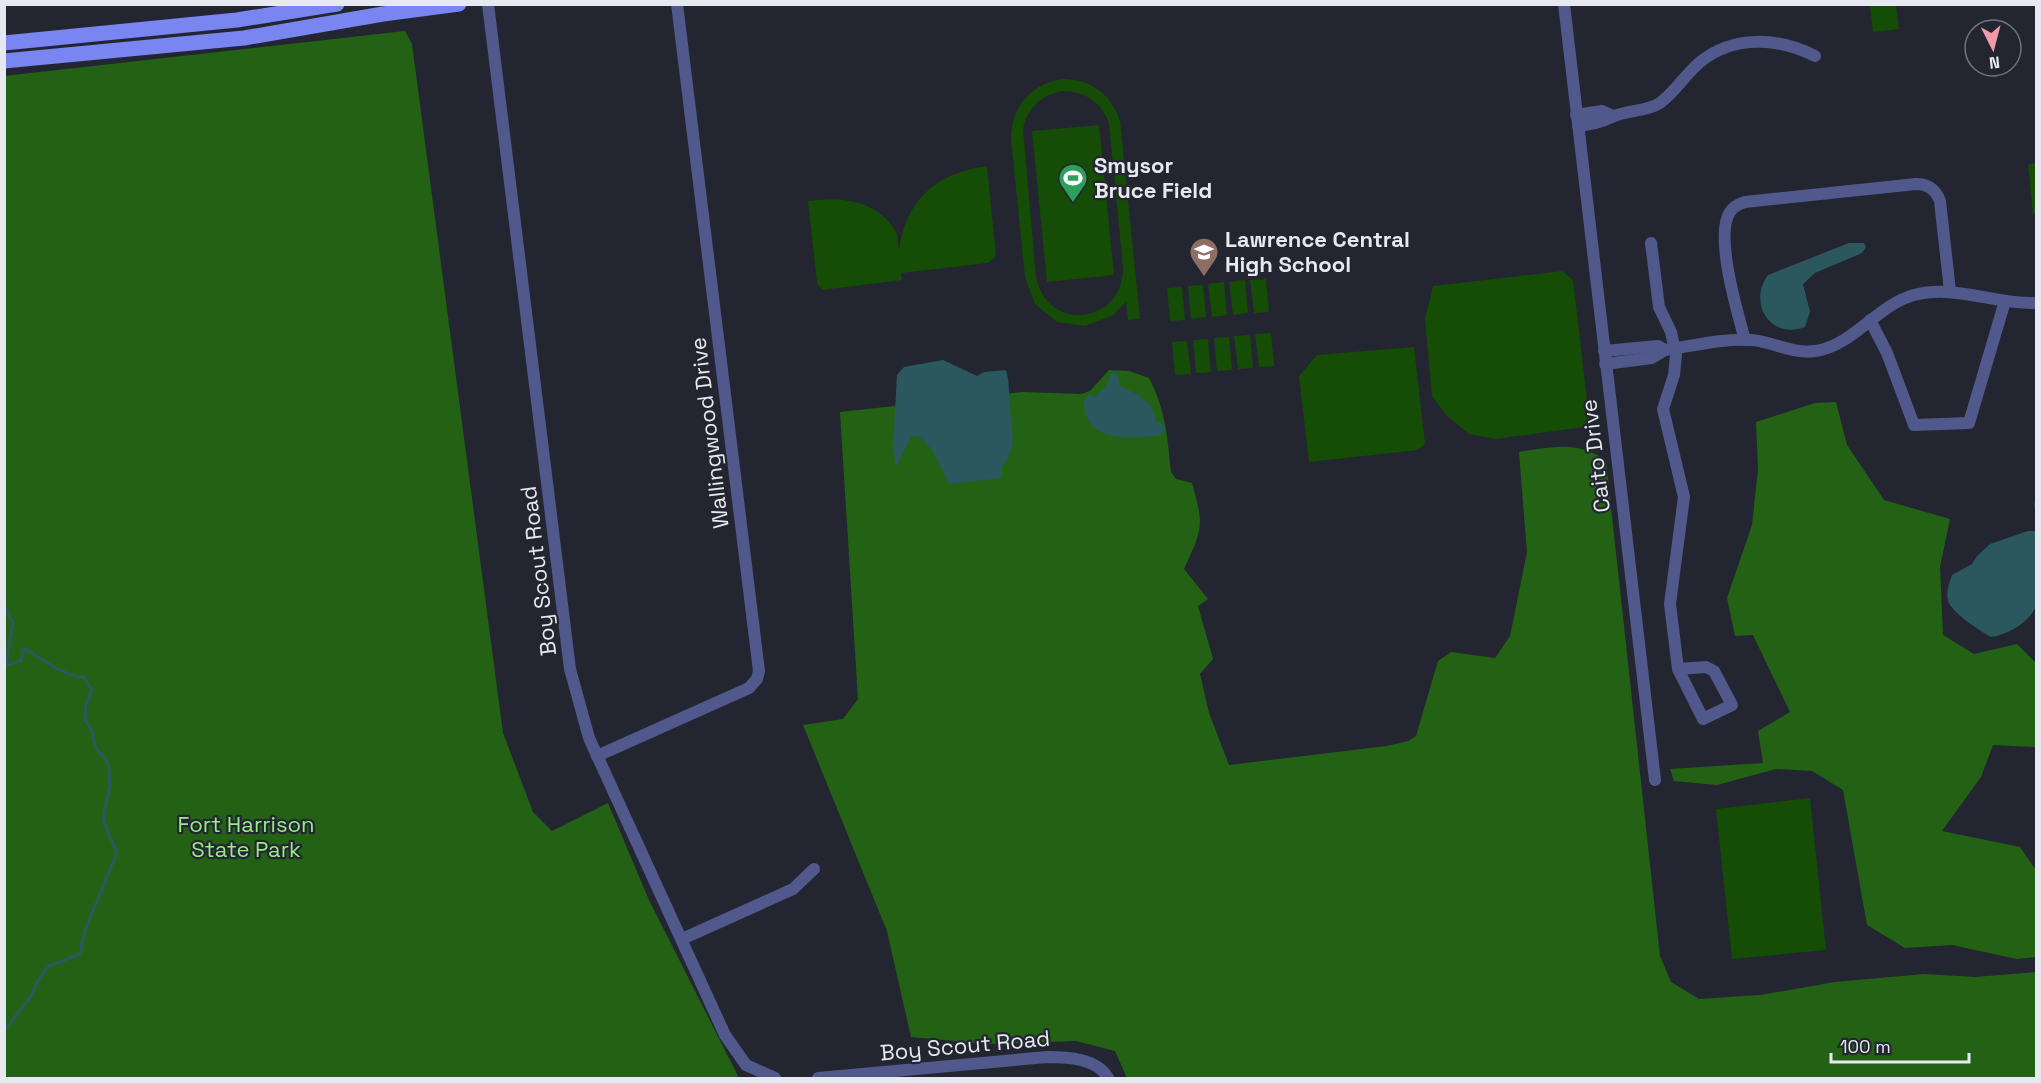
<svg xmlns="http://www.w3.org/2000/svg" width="2041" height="1083" viewBox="0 0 2041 1083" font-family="'Space Grotesk',sans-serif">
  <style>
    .green { fill: #154c06; fill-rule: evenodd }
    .forest { fill: #236215 }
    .water { fill: #2a585e }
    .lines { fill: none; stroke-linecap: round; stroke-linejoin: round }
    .stream { stroke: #2a585e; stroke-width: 3 }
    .minor { stroke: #50588c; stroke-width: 12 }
    .major { stroke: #7986f1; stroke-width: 15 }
    .labels { text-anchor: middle; stroke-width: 4.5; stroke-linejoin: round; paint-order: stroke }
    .poi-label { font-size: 22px; font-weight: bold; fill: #e7e9f0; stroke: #232630; text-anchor: start }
    .street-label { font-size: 22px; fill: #e7e9f0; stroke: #232630 }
    .park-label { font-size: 22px; fill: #97eb87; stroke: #232630 }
  </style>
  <rect width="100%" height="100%" fill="#232630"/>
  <g class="green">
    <path d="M 1870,5 L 1896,5 L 1899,29 L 1873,32 Z"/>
    <path d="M 1062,79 C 1091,79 1111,94 1120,121 L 1140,319 L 1128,320 L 1126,302 L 1112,316 L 1085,326 L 1057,322 L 1035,304 L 1025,277 L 1011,139 C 1011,107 1031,84 1062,79 ZM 1063,91 C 1085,91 1101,102 1109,123 L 1123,267 C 1124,325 1047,333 1036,277 L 1023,130 C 1027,108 1041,95 1063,91 Z"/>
    <path d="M 1099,125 L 1114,275 L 1047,282 L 1032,131 Z"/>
    <path d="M 2036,163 L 2036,213 L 2033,214 L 2028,164 Z"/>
    <path d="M 987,166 L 996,256 L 988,263 L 901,273 L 902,280 L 822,290 L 817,283 L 808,201 C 840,197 878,199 896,232 C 898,236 898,245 899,250 C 906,199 937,173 987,166 Z"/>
    <path d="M 1562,271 L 1573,280 L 1590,426 L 1496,439 L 1469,434 L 1446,415 L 1432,396 L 1425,319 L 1433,286 Z"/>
    <path d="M 1266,279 L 1269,312 L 1254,313 L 1250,280 Z"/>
    <path d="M 1245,280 L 1248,313 L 1233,315 L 1229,282 Z"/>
    <path d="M 1224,282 L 1227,315 L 1212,317 L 1208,284 Z"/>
    <path d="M 1203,285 L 1206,317 L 1191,319 L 1188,286 Z"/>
    <path d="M 1182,287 L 1185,320 L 1170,321 L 1167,288 Z"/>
    <path d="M 1271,333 L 1274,366 L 1259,367 L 1255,334 Z"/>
    <path d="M 1250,335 L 1253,368 L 1238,369 L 1234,336 Z"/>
    <path d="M 1229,337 L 1232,370 L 1217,371 L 1214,338 Z"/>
    <path d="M 1208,339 L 1211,372 L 1196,373 L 1193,340 Z"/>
    <path d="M 1187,341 L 1191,374 L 1175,375 L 1172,342 Z"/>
    <path d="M 1414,347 L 1425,444 L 1418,450 L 1309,462 L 1299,376 L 1317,355 Z"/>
    <path d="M 1810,798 L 1826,950 L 1732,959 L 1716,809 Z"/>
  </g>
  <g class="forest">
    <path d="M 405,31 L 412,44 L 503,733 L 533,812 L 552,831 L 608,803 L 649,900 L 739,1078 L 5,1078 L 4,76 Z"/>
    <path d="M 1109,370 L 1129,371 L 1149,378 C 1166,411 1167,435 1171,472 L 1176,479 L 1192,483 C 1204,525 1203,528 1184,569 L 1208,599 L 1198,606 L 1213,659 L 1200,674 L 1209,713 L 1229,765 L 1387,746 L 1408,741 L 1416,736 L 1438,661 L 1451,652 L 1495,658 L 1510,636 L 1527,552 L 1519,452 C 1550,447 1580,440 1606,461 L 1660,956 L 1671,982 L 1699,999 L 1760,995 L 1835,982 L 1924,974 L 1975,977 L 2036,972 L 2036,1078 L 1127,1078 L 1115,1051 L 1076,1041 L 988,1044 L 911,1037 L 887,931 L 803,725 L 843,719 L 858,699 L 840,412 L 1023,392 L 1081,394 L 1090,391 Z"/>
    <path d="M 1836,402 L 1847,445 L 1884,500 L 1950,519 L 1940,567 L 1943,635 L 1974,654 L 2017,644 L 2036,663 L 2036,747 L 1993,745 L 1981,777 L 1942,831 L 2020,847 L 2036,870 L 2036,957 L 2017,959 L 1952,945 L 1905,948 L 1867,925 L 1843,790 L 1812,771 L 1776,769 L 1717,785 L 1674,781 L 1670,769 L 1763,763 L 1758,731 L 1790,712 L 1753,635 L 1735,636 L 1727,598 L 1752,525 L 1758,469 L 1756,422 L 1815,403 Z"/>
  </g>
  <g class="water">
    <path d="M 1849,243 L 1864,243 L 1866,247 L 1862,253 L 1815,273 L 1803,284 L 1810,312 L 1805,327 C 1769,340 1748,302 1768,275 Z"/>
    <path d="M 943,360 L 977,376 L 984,372 L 1006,370 C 1009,380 1009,388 1009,398 C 1010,424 1020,444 1002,467 L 1002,478 L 949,484 L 933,451 L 919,436 L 911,437 L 896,467 L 893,448 L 897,375 L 904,367 Z"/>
    <path d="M 1112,372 L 1117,374 L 1120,386 C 1136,394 1155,401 1156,422 L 1162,423 L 1165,427 L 1162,435 C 1131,439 1083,444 1084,400 L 1090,394 L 1095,397 L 1106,386 Z"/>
    <path d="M 2028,531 L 2036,531 C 2037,548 2041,593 2036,606 C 2030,622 2007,635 1991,637 C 1980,631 1954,614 1949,603 C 1945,593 1949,584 1952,575 L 1972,564 L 1977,556 L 1990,544 Z"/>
  </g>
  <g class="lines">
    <g class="stream">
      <path d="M 2036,503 L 2036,507"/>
      <path d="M 4,605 L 13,623 L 6,665 L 21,661 L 24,648 C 42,659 63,676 84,677 L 92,690 L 86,704 L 85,720 L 91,729 L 96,748 L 108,763 L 110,784 L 103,820 L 117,853 L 85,930 L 80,954 L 49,966 L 39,979 L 31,996 L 4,1031"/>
    </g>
    <g class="minor">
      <path d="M 488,4 L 570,669 L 589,738 L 725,1035 L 746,1065 L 775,1078"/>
      <path d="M 1564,4 L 1655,780"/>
      <path d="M 1576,115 L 1602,111 L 1613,116"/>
      <path d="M 1578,126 C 1593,124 1599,123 1612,117 C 1627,110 1646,112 1660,103 C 1675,92 1685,75 1699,63 C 1732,35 1778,37 1815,56"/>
      <path d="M 1651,243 L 1659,307 L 1671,332 L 1676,355 L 1674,375 L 1663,409 L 1684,497 L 1670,604 L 1678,669"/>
      <path d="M 1870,320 L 1887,353 L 1914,425 L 1969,423 L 2005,301"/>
      <path d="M 1745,340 C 1738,314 1714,235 1730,212 C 1733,207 1739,204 1745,202 L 1916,184 C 1928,184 1936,190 1940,201 L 1950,291"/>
      <path d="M 1604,351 L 1658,346 L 1665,350 C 1692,346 1724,338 1752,340 C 1774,342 1792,354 1815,351 C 1853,346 1877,305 1914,295 C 1956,284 1995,305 2036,303"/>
      <path d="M 1605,364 L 1652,358 L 1665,350"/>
      <path d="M 1706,667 L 1714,671 L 1732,705 L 1703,719 L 1678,669 Z"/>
      <path d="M 597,756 L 749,688 L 757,679 L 759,671 L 677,4"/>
      <path d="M 682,939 L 793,889 L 814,869"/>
      <path d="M 818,1078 L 1047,1057 C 1067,1057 1097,1058 1108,1078"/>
    </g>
    <g class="major">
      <path d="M 4,43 L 237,20 L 337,4"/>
      <path d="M 4,61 L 244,38 L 383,14 L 459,4"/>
    </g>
  </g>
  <defs>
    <g id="stadium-pin" transform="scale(1.5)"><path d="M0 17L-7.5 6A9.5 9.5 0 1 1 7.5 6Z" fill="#2e9e5b" stroke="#232630"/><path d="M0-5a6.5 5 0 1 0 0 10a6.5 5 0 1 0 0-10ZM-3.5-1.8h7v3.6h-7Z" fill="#fff"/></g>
    <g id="school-pin" transform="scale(1.5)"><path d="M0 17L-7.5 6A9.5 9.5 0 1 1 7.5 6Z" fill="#8d6e63" stroke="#232630"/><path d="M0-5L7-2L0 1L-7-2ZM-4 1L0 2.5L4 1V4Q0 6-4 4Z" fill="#fff"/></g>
  </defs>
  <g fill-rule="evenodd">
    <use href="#stadium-pin" x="1073" y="178"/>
    <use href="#school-pin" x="1204" y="252"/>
  </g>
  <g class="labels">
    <g class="poi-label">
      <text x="1094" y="173">Smysor<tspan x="1094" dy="25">Bruce Field</tspan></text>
      <text x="1225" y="247">Lawrence Central<tspan x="1225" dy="25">High School</tspan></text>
    </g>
    <g class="street-label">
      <text transform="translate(709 433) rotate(-97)" y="8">Wallingwood Drive</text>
      <text transform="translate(1595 456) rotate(-97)" y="8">Caito Drive</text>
      <text transform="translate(538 571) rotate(-97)" y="8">Boy Scout Road</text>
      <text transform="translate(965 1045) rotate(-5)" y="8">Boy Scout Road</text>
    </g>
    <g class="park-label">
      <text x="246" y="832">Fort Harrison<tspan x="246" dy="25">State Park</tspan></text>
    </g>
  </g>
  <rect width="2041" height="1083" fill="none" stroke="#e7e9f0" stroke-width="12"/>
  <g transform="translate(1993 48) rotate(174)"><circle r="28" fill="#232630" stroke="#71747d" stroke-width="1.5"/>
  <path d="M0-4.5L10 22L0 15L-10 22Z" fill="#f39aa9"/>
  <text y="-9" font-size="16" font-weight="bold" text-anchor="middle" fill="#e7e9f0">N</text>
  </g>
  <path d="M1831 1053v9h138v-9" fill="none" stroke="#e7e9f0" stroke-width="3"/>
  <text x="1840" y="1053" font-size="18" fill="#e7e9f0" stroke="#232630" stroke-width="4.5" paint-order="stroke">100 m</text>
</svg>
